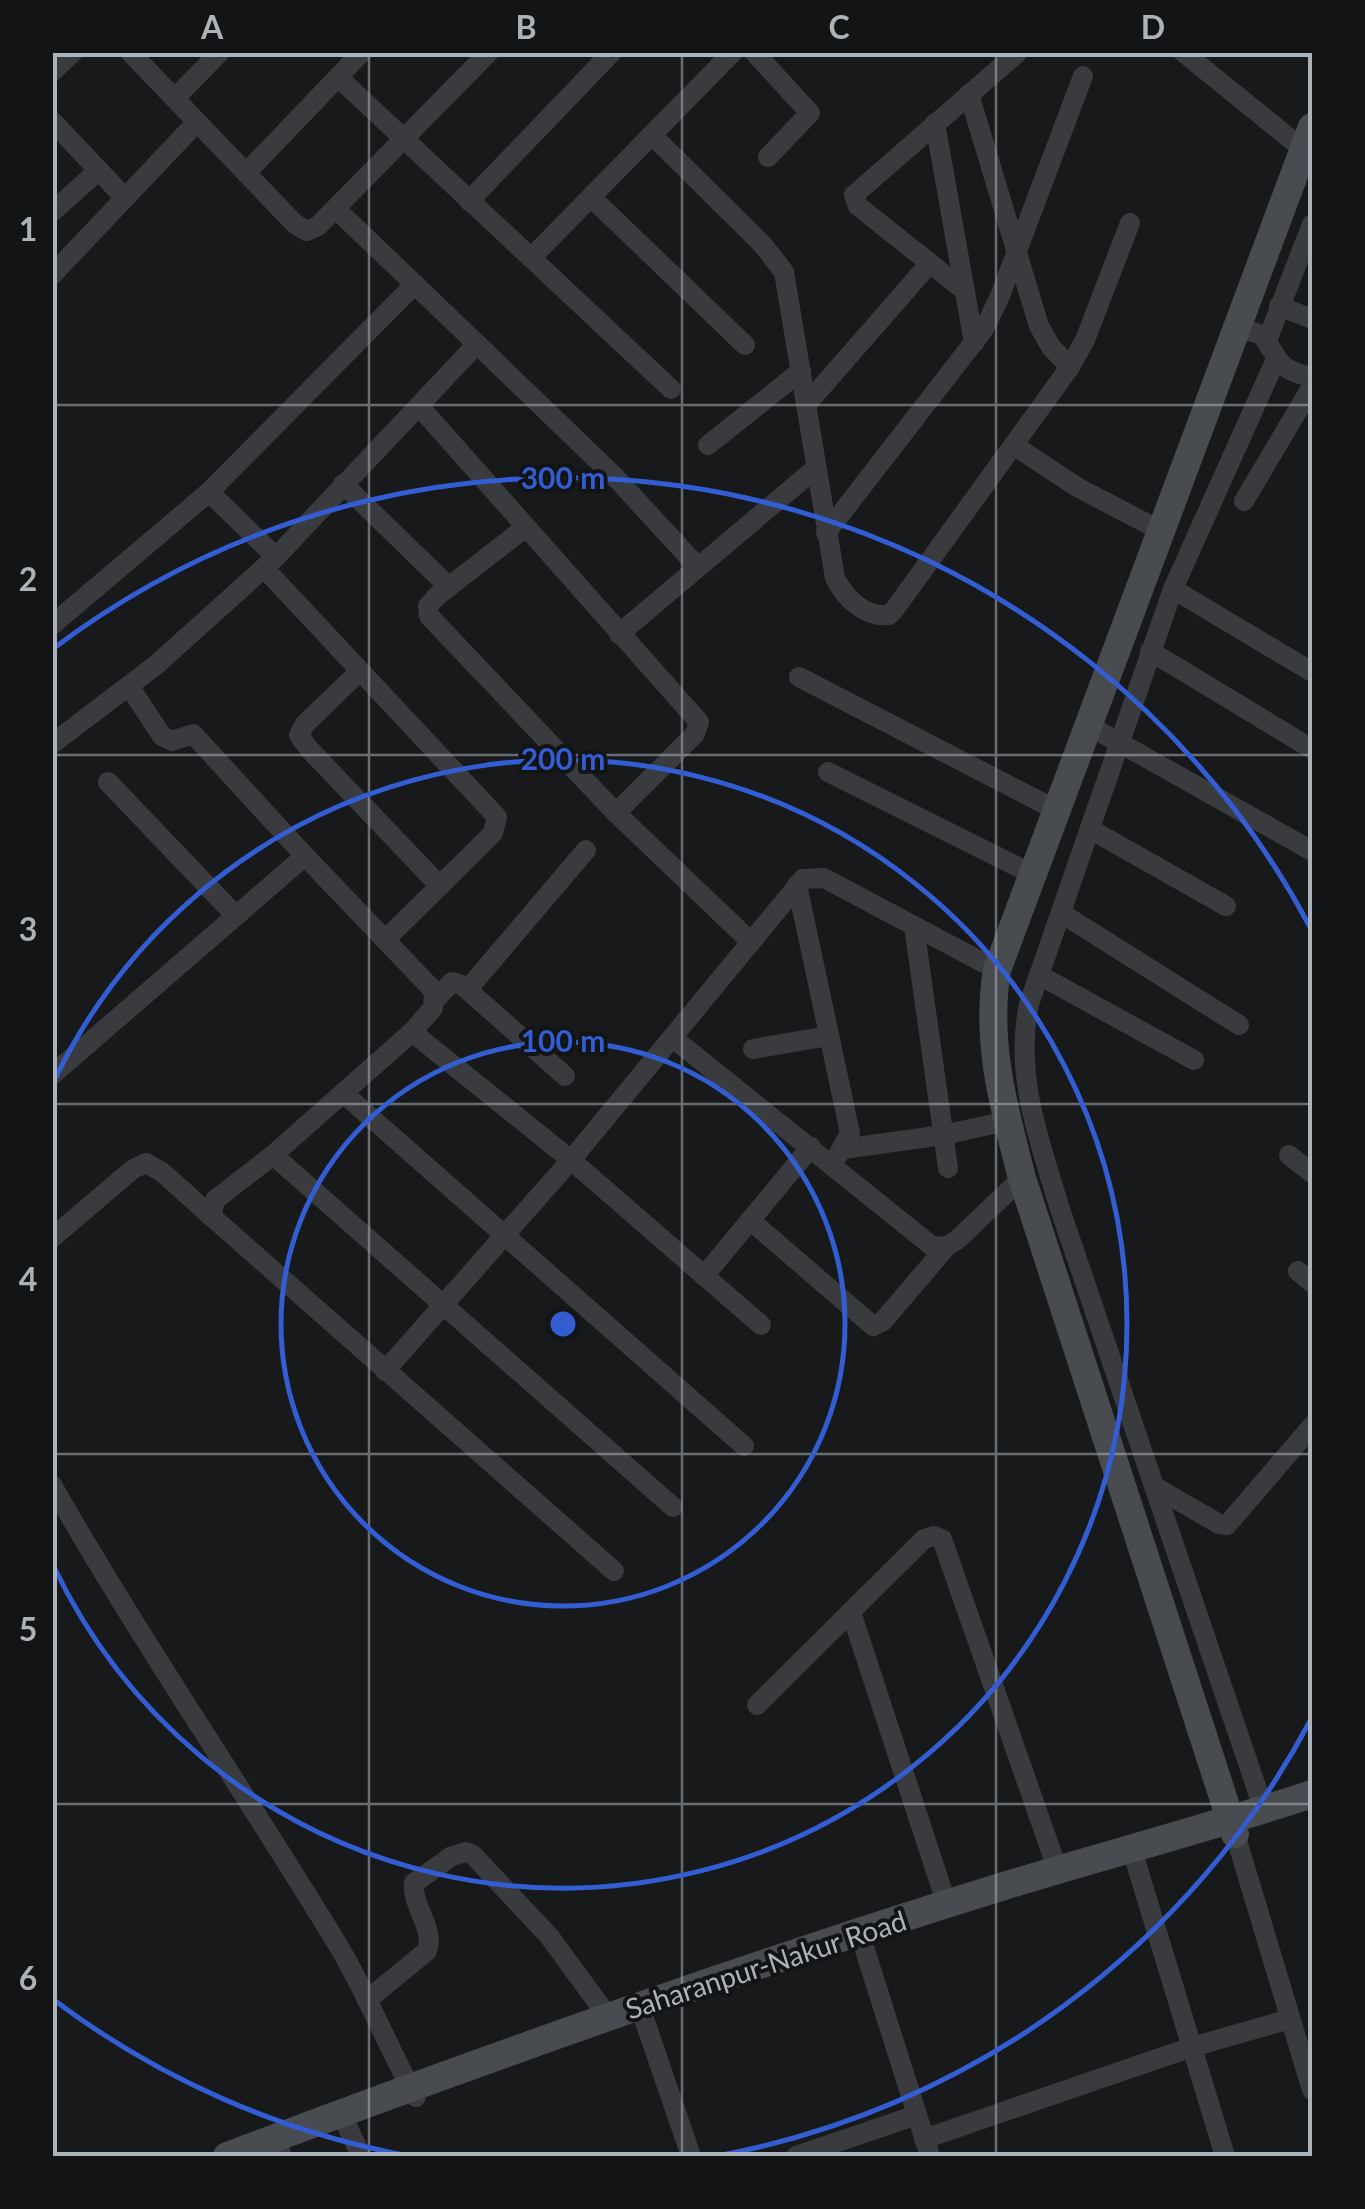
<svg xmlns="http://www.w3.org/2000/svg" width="1365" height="2209" viewBox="0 0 1365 2209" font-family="Lato,sans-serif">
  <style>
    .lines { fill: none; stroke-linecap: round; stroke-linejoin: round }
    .street { stroke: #3a3b3f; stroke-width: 20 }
    .secondary { stroke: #484b4f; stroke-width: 28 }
    .grid { fill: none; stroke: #acb2b9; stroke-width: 2.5; stroke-opacity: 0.55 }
    .ring { fill: none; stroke: #325dd3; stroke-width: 5 }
    .labels { text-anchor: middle; stroke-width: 8; stroke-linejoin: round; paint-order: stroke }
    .street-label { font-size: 28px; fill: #acb2b9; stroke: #131415 }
    .centre { fill: #325dd3; stroke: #131415; stroke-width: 5 }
    .ring-label { font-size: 30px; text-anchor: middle; font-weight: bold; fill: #325dd3; stroke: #131415; stroke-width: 8; stroke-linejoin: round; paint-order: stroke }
    .neatline { fill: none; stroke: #acb2b9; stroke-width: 4 }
    .grid-label { font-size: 32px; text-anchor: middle; font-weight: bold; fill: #acb2b9 }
  </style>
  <rect width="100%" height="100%" fill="#18191a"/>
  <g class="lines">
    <g class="street">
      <path d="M 130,52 L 295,224 L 307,231 L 318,226 L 489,52"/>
      <path d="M 754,52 L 810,113 L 768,157"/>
      <path d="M 1183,52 L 1304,150"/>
      <path d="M 52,72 L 73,52"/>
      <path d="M 338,77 L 671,389"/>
      <path d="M 969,94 L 1039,326 L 1051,347 L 1070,367"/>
      <path d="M 175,98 L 220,52"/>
      <path d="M 52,121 L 124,197"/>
      <path d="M 935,123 L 974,343"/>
      <path d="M 652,135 L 763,245 L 784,272 L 835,578 C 845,598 865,618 889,615 L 894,610 L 1070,367 L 1085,340 L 1130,223"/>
      <path d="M 246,173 L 362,52"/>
      <path d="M 591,197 L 745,345"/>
      <path d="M 469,201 L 612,52"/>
      <path d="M 52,212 L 99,170"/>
      <path d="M 531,258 L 733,52"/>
      <path d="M 52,275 L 197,122"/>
      <path d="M 965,291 L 858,206 L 854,195 L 1017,53"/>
      <path d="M 1279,306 L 1312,319"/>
      <path d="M 1237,327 L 1262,335 C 1280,361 1278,370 1312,377"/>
      <path d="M 1267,341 L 1312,224"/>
      <path d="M 477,344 L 616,478 L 697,566"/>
      <path d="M 806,405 L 930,263"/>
      <path d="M 419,406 L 699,722 L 695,734 L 616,813"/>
      <path d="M 708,445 L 801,371"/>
      <path d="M 1015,446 L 1077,487 L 1161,531"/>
      <path d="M 343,484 L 449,587"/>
      <path d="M 209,492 L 276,557"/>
      <path d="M 1244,501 L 1311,388"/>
      <path d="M 526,527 L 437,596 L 428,606 L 429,616 L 616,813 L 751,942"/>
      <path d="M 826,533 L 984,329 L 1000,296 L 1083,76"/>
      <path d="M 264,568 L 497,817 L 493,833 L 386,939"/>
      <path d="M 1173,589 L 1312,672"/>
      <path d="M 52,625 L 209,492 L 415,284"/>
      <path d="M 619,634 L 816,468"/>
      <path d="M 1150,651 L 1312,749"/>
      <path d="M 360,671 L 305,724 L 299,735 L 309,749 L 440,886"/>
      <path d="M 799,677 L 1058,811"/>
      <path d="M 129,686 L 162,736 L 172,741 L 193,734 L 305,856"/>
      <path d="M 1088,725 L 1312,851"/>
      <path d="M 52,744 L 156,665 L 276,557 L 477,344 L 336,209"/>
      <path d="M 828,772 L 1034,875"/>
      <path d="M 108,782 L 236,916"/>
      <path d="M 1090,829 L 1226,906"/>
      <path d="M 797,885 L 850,1133 L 833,1164"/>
      <path d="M 1061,913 L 1239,1025"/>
      <path d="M 914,926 L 948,1168"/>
      <path d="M 1039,975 L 1194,1060"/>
      <path d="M 468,989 L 586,850"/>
      <path d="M 436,999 L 452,982 L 462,985 L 565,1076"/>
      <path d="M 412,1032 L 273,1155 L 215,1200 L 211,1216 L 614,1571"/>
      <path d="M 673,1038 L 933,1247 L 947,1246 L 957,1240 L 1022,1178"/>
      <path d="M 753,1049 L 829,1036"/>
      <path d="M 52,1075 L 305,856 L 434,991 L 433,1008 L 412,1032 L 571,1160 L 803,879 L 824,878 L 997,970"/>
      <path d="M 343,1093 L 744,1446"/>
      <path d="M 843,1149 L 943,1135 L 1007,1121"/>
      <path d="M 273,1155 L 673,1507"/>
      <path d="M 1289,1155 L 1312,1173"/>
      <path d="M 750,1220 L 873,1326 L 883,1321 L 947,1246"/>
      <path d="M 52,1238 L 133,1169 L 146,1163 L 162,1172 L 211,1216"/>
      <path d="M 1298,1271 L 1312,1283"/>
      <path d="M 704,1276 L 811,1147"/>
      <path d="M 385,1371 L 571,1160 L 761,1325"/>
      <path d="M 52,1485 C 141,1641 243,1789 336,1942 C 367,1992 387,2047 416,2097"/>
      <path d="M 1155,1487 L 1219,1524 L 1227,1525 L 1312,1426"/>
      <path d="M 851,1612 L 947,1905"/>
      <path d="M 757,1705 L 924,1539 L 934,1536 L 942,1539 L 1058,1871"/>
      <path d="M 1264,1810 L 1061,1212 C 1040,1143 1014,1076 1029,1004 L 1173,589 L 1276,359"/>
      <path d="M 1235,1834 L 1312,2090"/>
      <path d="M 1136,1863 L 1225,2156"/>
      <path d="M 864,1947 L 930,2156"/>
      <path d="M 367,2000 L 427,1951 C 435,1927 412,1908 414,1883 L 452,1856 L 466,1852 L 473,1855 L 549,1936 L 609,2018"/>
      <path d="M 640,2007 L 691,2156"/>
      <path d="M 347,2126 L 361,2156"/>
      <path d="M 924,2139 L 1192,2047 L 1290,2019"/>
      <path d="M 280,2151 L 282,2156"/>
      <path d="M 796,2156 L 917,2115"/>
    </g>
    <g class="secondary">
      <path d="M 1235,1834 L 1022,1178 C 1004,1108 985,1042 997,970 L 1312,127"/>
      <path d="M 227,2156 C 484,2059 745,1966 1007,1885 C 1109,1854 1212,1827 1312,1794"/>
    </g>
  </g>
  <path class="grid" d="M 369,52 L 369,2156M 682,52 L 682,2156M 996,52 L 996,2156M 52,405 L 1312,405M 52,755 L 1312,755M 52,1104 L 1312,1104M 52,1454 L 1312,1454M 52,1804 L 1312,1804"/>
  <g class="ring">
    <circle cx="563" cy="1324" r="282"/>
    <path d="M54 1081A564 564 0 1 1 54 1567"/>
    <path d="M1310 1721A846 846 0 0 1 717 2156M409 2156A846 846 0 0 1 54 2000M54 648A846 846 0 0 1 1310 927"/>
  </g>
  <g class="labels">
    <g class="street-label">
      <text transform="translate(766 1965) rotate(-18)" y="10">Saharanpur-Nakur Road</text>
    </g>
  </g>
  <circle cx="563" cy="1324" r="15" class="centre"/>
  <g class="ring-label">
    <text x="563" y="489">300 m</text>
    <text x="563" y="770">200 m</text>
    <text x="563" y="1052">100 m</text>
  </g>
  <rect width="1365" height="2209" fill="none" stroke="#131415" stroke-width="110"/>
  <rect x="55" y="55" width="1255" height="2099" class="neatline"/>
  <g class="grid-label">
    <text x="212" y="39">A</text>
    <text x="526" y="39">B</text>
    <text x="839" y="39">C</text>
    <text x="1153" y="39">D</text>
    <text x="28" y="241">1</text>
    <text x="28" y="591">2</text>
    <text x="28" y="941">3</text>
    <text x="28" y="1291">4</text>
    <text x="28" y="1641">5</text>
    <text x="28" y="1990">6</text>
  </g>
</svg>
